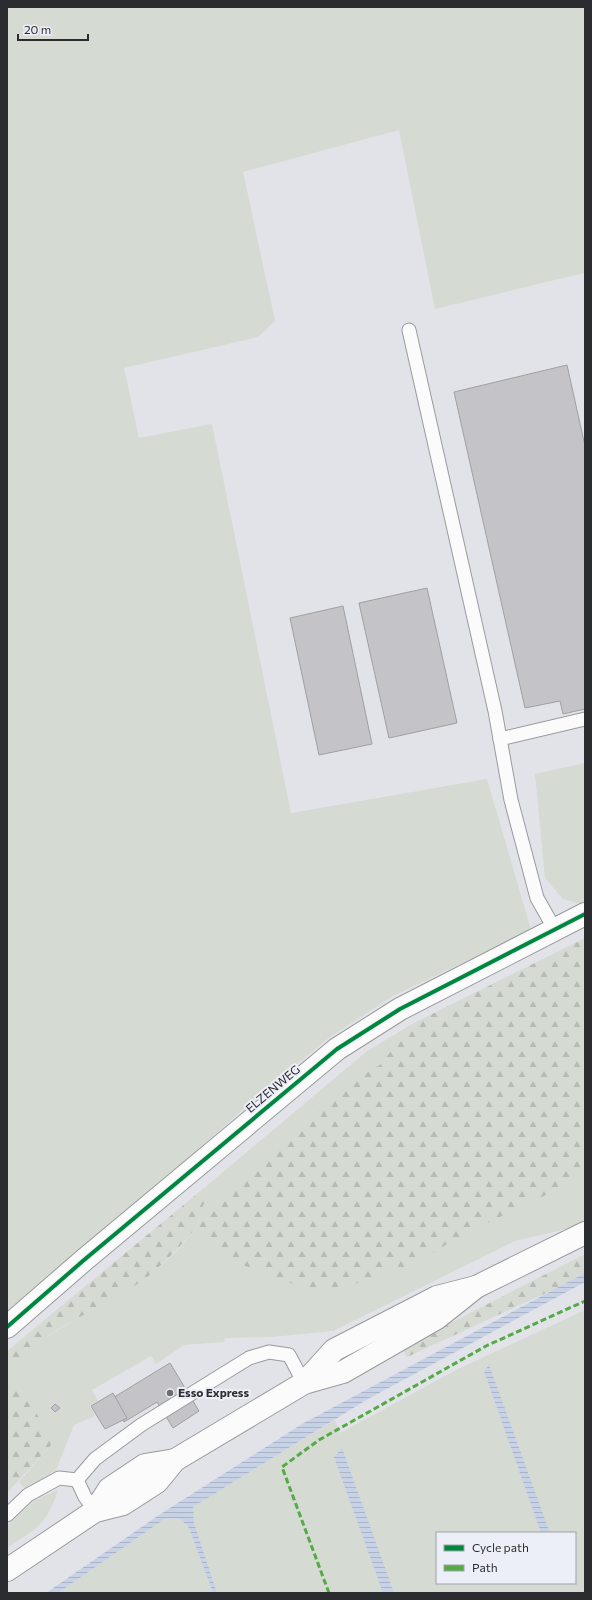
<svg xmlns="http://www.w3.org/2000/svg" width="592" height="1600" viewBox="0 0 592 1600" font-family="Commissioner,sans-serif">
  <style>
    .grass { fill: #d5dad3; fill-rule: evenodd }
    .forest { fill: url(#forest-firs) }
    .water { fill: url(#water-rules) }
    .building { fill: #c4c4c8; stroke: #a0a0a4 }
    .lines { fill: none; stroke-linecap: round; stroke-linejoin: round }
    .service-casing { stroke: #999a9d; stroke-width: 15 }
    .minor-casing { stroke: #999a9d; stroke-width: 24 }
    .primary-casing { stroke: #999a9d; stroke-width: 24 }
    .service { stroke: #fbfbfc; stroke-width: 13 }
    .minor { stroke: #fbfbfc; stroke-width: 22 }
    .primary { stroke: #fbfbfc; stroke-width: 22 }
    .quiet { stroke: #54ab45; stroke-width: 3; stroke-dasharray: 6 3; stroke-linecap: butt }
    .cycleway-casing { stroke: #edeff8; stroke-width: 6 }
    .cycleway { stroke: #00873e; stroke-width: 4 }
    .poi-dot { fill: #6b6c70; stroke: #edeff8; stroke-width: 1.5 }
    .labels { text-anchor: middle; stroke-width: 4; stroke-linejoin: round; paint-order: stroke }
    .street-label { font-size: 12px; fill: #2b2c2f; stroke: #edeff8 }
    .poi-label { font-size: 12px; font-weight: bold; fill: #2b2c2f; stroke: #edeff8; text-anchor: start }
  </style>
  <defs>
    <pattern id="forest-firs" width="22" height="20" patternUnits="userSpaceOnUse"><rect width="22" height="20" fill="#d5dad3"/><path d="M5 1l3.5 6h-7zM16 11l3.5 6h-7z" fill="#b7bbb5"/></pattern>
    <pattern id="water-rules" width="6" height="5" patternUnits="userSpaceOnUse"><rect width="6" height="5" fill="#c7d2e7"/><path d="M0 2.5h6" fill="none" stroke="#abb4c6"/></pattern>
  </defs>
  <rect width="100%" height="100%" fill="#e2e3e8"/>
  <g class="grass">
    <path d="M 7,7 L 585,7 L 585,276 L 584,273 L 435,309 L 399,130 L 243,172 L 275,321 L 258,337 L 124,368 L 139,438 L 212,424 L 291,813 L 487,779 L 531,930 L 393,996 L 330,1037 L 256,1098 L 79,1255 L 7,1314 Z"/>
    <path d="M 585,763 L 585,902 L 581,904 L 563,899 L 545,878 L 535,774 Z"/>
    <path d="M 412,1024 L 381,1064 L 325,1099 L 278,1145 L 248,1171 L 314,1292 L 352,1285 L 418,1262 L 455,1239 L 585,1176 L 585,1223 L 575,1227 L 515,1241 L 333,1331 L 272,1337 L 225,1338 L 224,1342 L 184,1345 L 156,1364 L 151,1356 L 92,1390 L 98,1401 L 90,1406 L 95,1416 L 74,1425 L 56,1470 L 26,1490 L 19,1482 L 53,1443 L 34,1409 L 7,1370 C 20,1359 32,1346 47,1337 C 93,1306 147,1286 184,1243 C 187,1238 193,1234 195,1229 C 202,1216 204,1201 204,1188 L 366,1052 Z"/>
    <path d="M 585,1310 L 585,1593 L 217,1593 L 194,1523 L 192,1507 L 335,1420 L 340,1433 L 458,1369 ZM 437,1533 L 575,1533 L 575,1583 L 437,1583 Z"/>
    <path d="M 58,1490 C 46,1526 37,1528 7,1548 L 7,1526 L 35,1500 Z"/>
    <path d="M 166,1518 L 181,1519 L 189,1528 L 213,1593 L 58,1593 Z"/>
  </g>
  <g class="forest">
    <path d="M 585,938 L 585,1176 L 455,1239 L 418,1262 L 352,1285 L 314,1292 L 222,1257 L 195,1229 C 176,1252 155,1273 130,1289 C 102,1307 71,1319 45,1338 C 32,1348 19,1360 7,1370 L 34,1409 L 53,1443 L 7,1493 L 7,1351 L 204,1188 L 204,1203 L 196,1228 L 248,1171 L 278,1145 L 325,1099 L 381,1064 L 412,1024 Z"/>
    <path d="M 585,1254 L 585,1275 L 407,1357 L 402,1348 Z"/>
  </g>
  <g class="water">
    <path d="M 585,1273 L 585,1282 L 368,1399 L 193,1507 L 194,1523 L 217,1593 L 213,1593 L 189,1528 L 181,1519 L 166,1518 L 58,1593 L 46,1593 L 159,1515 L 302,1424 Z"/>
    <path d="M 489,1365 L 550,1533 L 541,1533 L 484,1371 Z"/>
    <path d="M 342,1448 L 394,1593 L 383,1593 L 334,1457 Z"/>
  </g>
  <g class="building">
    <path d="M 567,365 L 585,446 L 585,709 L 563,714 L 560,701 L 525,708 L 454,392 Z"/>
    <path d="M 427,588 L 457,723 L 389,738 L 359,603 Z"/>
    <path d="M 343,606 L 372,744 L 319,755 L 290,618 Z"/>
    <path d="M 170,1363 L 199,1411 L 173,1428 L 157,1402 L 124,1422 L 111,1399 Z"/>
    <path d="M 113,1393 L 127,1418 L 105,1429 L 91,1406 Z"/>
    <path d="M 55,1404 L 60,1408 L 55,1412 L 51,1408 Z"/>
  </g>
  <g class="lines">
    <g class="service-casing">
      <g id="service">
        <path d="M 409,330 L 495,711 L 511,800 L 537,898 L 554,928"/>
        <path d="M 500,739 L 585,719"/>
        <path d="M 95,1511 L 85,1497 L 77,1480 L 95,1459 L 141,1425 L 249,1358 L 269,1352 L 289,1355 L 304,1383"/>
        <path d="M 7,1515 L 28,1495 L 59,1478 L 77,1480"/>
      </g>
    </g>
    <g class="minor-casing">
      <path id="minor" d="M 7,1327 L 84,1260 L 337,1049 L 400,1009 L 585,914"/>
    </g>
    <g class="primary-casing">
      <g id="primary">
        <path d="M 304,1383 L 334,1350 L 437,1297 L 476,1287 L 585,1233"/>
        <path d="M 95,1511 L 109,1489 L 145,1465 L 175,1460"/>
        <path d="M 7,1570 L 95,1511 L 123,1504 L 157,1482 L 175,1460 L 304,1383 L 343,1372 L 437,1318 L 476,1287"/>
      </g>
    </g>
    <use href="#service" class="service"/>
    <use href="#minor" class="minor"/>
    <use href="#primary" class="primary"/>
    <path class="quiet" d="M 329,1593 L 282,1467 L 319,1440 L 486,1346 L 585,1301"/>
    <g class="cycleway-casing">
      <path id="cycleway" d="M 7,1327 L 84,1260 L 337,1049 L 400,1009 L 585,914"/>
    </g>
    <use href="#cycleway" class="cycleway"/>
  </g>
  <circle class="poi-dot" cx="170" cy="1393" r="4"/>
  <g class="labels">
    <g class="street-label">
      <text transform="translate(273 1089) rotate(-40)" y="4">ELZENWEG</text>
    </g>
    <g class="poi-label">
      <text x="178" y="1397">Esso Express</text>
    </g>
  </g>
  <rect width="592" height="1600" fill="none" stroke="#2b2c2f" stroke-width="16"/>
  <rect x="436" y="1532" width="140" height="52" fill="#edeff8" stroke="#9fa1a8"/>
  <rect x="444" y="1545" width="20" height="6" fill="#00873e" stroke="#9fa1a8"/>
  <text x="472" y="1552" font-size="12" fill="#2b2c2f">Cycle path</text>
  <rect x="444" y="1565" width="20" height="6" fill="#54ab45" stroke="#9fa1a8"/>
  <text x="472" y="1572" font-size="12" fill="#2b2c2f">Path</text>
  <path d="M18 34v6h70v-6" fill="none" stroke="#2b2c2f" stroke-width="2"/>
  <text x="24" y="34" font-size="12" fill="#2b2c2f" stroke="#edeff8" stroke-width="3" paint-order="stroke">20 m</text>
</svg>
